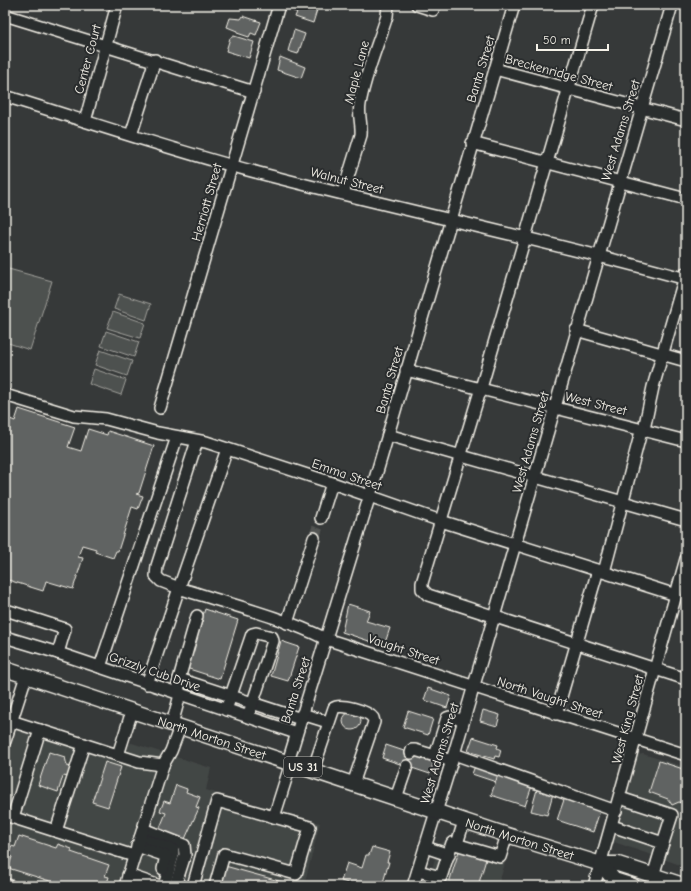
<svg xmlns="http://www.w3.org/2000/svg" width="691" height="891" viewBox="0 0 691 891" font-family="'Comic Neue',sans-serif">
  <style>
    .built { fill: #434645 }
    .green { fill: #4e514f; stroke: #a1a19c }
    .building { fill: #616362; stroke: #f4f1e8 }
    .lines { fill: none; stroke-linecap: round; stroke-linejoin: round }
    .minor-tunnel { stroke: #525553; stroke-width: 11; stroke-dasharray: 11 5.5; stroke-linecap: butt }
    .minor-casing { stroke: #f4f1e8; stroke-width: 14 }
    .major-casing { stroke: #f4f1e8; stroke-width: 17 }
    .minor { stroke: #2a2d2e; stroke-width: 11 }
    .major { stroke: #2a2d2e; stroke-width: 14 }
    .labels { text-anchor: middle; stroke-width: 4; stroke-linejoin: round; paint-order: stroke }
    .shield { fill: #2a2d2e; stroke: #b7b6b0; stroke-width: 1 }
    .shield-label { font-size: 12px; font-weight: bold; fill: #f4f1e8 }
    .street-label { font-size: 13px; fill: #f4f1e8; stroke: #2a2d2e }
  </style>
  <rect width="100%" height="100%" fill="#363939"/>
  <filter id="ink" filterUnits="userSpaceOnUse"><feTurbulence type="fractalNoise" baseFrequency=".025" numOctaves="2"/><feDisplacementMap in="SourceGraphic" scale="8" xChannelSelector="R" yChannelSelector="G"/><feConvolveMatrix kernelMatrix="1 2 1 2 8 2 1 2 1" color-interpolation-filters="sRGB"/></filter>
  <g filter="url(#ink)">
    <g class="built">
      <path d="M 5,712 L 111,746 L 132,743 L 211,768 L 206,790 L 320,823 L 304,886 L 38,886 L 22,881 L 20,886 L 5,886 Z"/>
      <path d="M 643,754 L 686,767 L 686,867 L 614,842 L 638,755 Z"/>
      <path d="M 449,837 L 507,857 L 498,886 L 427,886 L 439,845 Z"/>
    </g>
    <g class="green">
      <path d="M 5,268 L 52,281 L 30,350 L 5,342 Z"/>
      <path d="M 119,294 L 151,304 L 146,320 L 114,309 Z"/>
      <path d="M 113,312 L 145,323 L 140,338 L 107,328 Z"/>
      <path d="M 106,331 L 139,342 L 134,357 L 101,346 Z"/>
      <path d="M 100,350 L 132,361 L 127,376 L 95,365 Z"/>
      <path d="M 94,369 L 126,380 L 121,395 L 89,384 Z"/>
    </g>
    <g class="building">
      <path d="M 295,5 L 304,5 L 317,10 L 313,23 L 295,17 L 297,12 L 293,11 Z"/>
      <path d="M 243,16 L 261,22 L 256,35 L 251,33 L 249,37 L 237,33 L 237,31 L 227,27 L 230,18 L 241,19 Z"/>
      <path d="M 294,30 L 305,34 L 298,54 L 288,51 Z"/>
      <path d="M 234,36 L 254,42 L 249,58 L 226,51 L 230,38 Z"/>
      <path d="M 280,57 L 305,67 L 301,78 L 277,70 Z"/>
      <path d="M 19,409 L 75,427 L 68,447 L 81,451 L 88,429 L 107,435 L 108,431 L 154,446 L 139,493 L 136,494 L 143,496 L 138,509 L 132,507 L 118,551 L 116,551 L 113,558 L 95,552 L 96,549 L 82,545 L 78,557 L 83,558 L 73,589 L 46,581 L 43,591 L 5,579 L 5,417 L 15,421 Z"/>
      <path d="M 348,604 L 370,611 L 366,621 L 390,628 L 384,646 L 342,632 Z"/>
      <path d="M 205,609 L 238,620 L 220,679 L 186,668 Z"/>
      <path d="M 281,641 L 299,647 L 288,681 L 271,676 Z"/>
      <path d="M 428,688 L 451,696 L 447,708 L 424,700 Z"/>
      <path d="M 483,710 L 500,715 L 497,726 L 480,721 Z"/>
      <path d="M 408,711 L 433,719 L 428,735 L 403,727 Z"/>
      <circle cx="352" cy="721" r="9"/>
      <path d="M 473,737 L 498,745 L 497,748 L 501,750 L 499,757 L 495,756 L 494,759 L 468,751 Z"/>
      <path d="M 386,745 L 434,761 L 430,774 L 382,758 Z"/>
      <path d="M 49,752 L 65,757 L 67,766 L 72,767 L 69,777 L 63,776 L 58,792 L 38,785 Z"/>
      <path d="M 659,761 L 686,770 L 686,804 L 679,802 L 672,805 L 668,799 L 649,792 Z"/>
      <path d="M 105,762 L 121,767 L 108,807 L 92,802 Z"/>
      <path d="M 476,763 L 499,771 L 496,782 L 472,774 Z"/>
      <path d="M 499,772 L 533,783 L 525,806 L 491,795 Z"/>
      <path d="M 176,785 L 187,789 L 186,792 L 200,797 L 196,807 L 199,808 L 185,839 L 159,830 L 166,813 L 160,811 L 164,801 L 170,803 Z"/>
      <path d="M 538,786 L 554,790 L 547,815 L 531,811 Z"/>
      <path d="M 566,794 L 580,799 L 578,804 L 600,811 L 593,832 L 557,820 Z"/>
      <path d="M 19,836 L 56,848 L 58,844 L 72,849 L 71,852 L 109,865 L 105,876 L 109,877 L 106,886 L 66,886 L 8,868 L 12,857 L 8,855 L 11,846 L 15,847 Z"/>
      <path d="M 372,847 L 390,852 L 387,862 L 389,862 L 382,886 L 358,886 L 341,881 L 347,863 L 362,868 L 366,855 L 369,855 Z"/>
      <path d="M 460,848 L 487,856 L 478,886 L 448,886 Z"/>
      <path d="M 225,866 L 297,886 L 229,886 L 229,884 L 221,882 Z"/>
    </g>
    <g class="lines">
      <path class="minor-tunnel" d="M 314,538 L 321,518"/>
      <g class="minor-casing">
        <g id="minor">
          <path d="M 417,5 L 433,10 L 435,5"/>
          <path d="M 593,5 L 481,388 L 422,583 L 422,589 L 428,595 L 686,679"/>
          <path d="M 5,15 L 254,92"/>
          <path d="M 495,69 L 686,120"/>
          <path d="M 5,96 C 89,122 174,151 259,173 C 401,210 545,240 686,279"/>
          <path d="M 85,121 L 117,5"/>
          <path d="M 131,135 L 155,60"/>
          <path d="M 472,143 L 686,199"/>
          <path d="M 343,193 L 361,135 C 362,124 358,115 360,104 C 365,74 378,45 387,16 L 388,5"/>
          <path d="M 576,330 L 686,361"/>
          <path d="M 406,370 L 686,441"/>
          <path d="M 5,395 L 74,416 L 106,419 L 158,433 L 206,442 L 332,483 L 441,521 L 676,595"/>
          <path d="M 160,408 L 279,5"/>
          <path d="M 644,429 L 653,387 L 686,273"/>
          <path d="M 388,435 L 686,520"/>
          <path d="M 197,441 L 157,566 L 156,576 L 161,581 L 179,588 L 227,449"/>
          <path d="M 321,518 L 332,483"/>
          <path d="M 604,572 L 642,428"/>
          <path d="M 9,611 L 65,629 L 58,653"/>
          <path d="M 287,623 L 314,538"/>
          <path d="M 5,637 L 58,653 L 296,733"/>
          <path d="M 100,667 L 177,437"/>
          <path d="M 179,679 L 301,719"/>
          <path d="M 147,684 L 179,588 C 228,604 280,616 326,639 L 686,755"/>
          <path d="M 226,710 L 252,634 L 256,633 L 272,637 L 273,641 L 248,717"/>
          <path d="M 302,714 L 328,722"/>
          <path d="M 556,714 L 598,570"/>
          <path d="M 11,721 L 139,762 L 163,765"/>
          <path d="M 172,724 L 180,695 L 178,685 L 179,679 L 197,616"/>
          <path d="M 5,741 L 26,676"/>
          <path d="M 411,753 L 412,750 L 415,750 L 452,761"/>
          <path d="M 454,754 L 616,811"/>
          <path d="M 118,755 L 132,711"/>
          <path d="M 435,756 L 447,718 L 450,717 L 463,720"/>
          <path d="M 288,762 L 377,472 L 514,5"/>
          <path d="M 313,770 L 334,708 C 340,703 368,711 373,718 L 374,722 L 353,784"/>
          <path d="M 396,798 L 407,766"/>
          <path d="M 620,798 L 672,815 L 663,843"/>
          <path d="M 5,815 L 134,856"/>
          <path d="M 13,817 L 40,730"/>
          <path d="M 612,826 L 663,843 L 653,876"/>
          <path d="M 143,829 L 184,845 L 185,855 L 175,886"/>
          <path d="M 56,831 L 84,744"/>
          <path d="M 140,838 L 173,850 L 173,856 L 164,886"/>
          <path d="M 457,844 L 464,821"/>
          <path d="M 137,846 L 166,856 L 163,869"/>
          <path d="M 425,847 L 449,855"/>
          <path d="M 418,871 L 441,877 L 452,843 L 500,857 L 507,835"/>
          <path d="M 128,875 L 160,886"/>
          <path d="M 5,884 L 10,886"/>
          <path d="M 125,886 L 163,765 L 171,751 L 180,727"/>
          <path d="M 193,886 L 217,801 L 274,817 L 291,763"/>
          <path d="M 215,886 L 224,854 L 296,874 L 310,827 L 274,817"/>
          <path d="M 413,886 L 454,754 L 672,5"/>
          <path d="M 594,886 L 686,559"/>
        </g>
      </g>
      <g class="major-casing">
        <g id="major">
          <path id="s1" d="M 5,669 L 507,835 L 601,864 L 618,864 L 686,886"/>
          <path d="M 601,864 L 614,880 L 633,886"/>
        </g>
      </g>
      <use href="#minor" class="minor"/>
      <use href="#major" class="major"/>
    </g>
  </g>
  <g class="labels">
    <rect class="shield" x="284" y="757" width="38" height="20" rx="3"/>
    <g class="shield-label">
      <text x="303" y="771">US 31</text>
    </g>
    <g class="street-label">
      <text transform="translate(87 59) rotate(-75)" y="5">Center Court</text>
      <text transform="translate(480 69) rotate(-73)" y="5">Banta Street</text>
      <text transform="translate(356 72) rotate(-75)" y="5">Maple Lane</text>
      <text transform="translate(559 72) rotate(15)" y="5">Breckenridge Street</text>
      <text transform="translate(620 130) rotate(-73)" y="5">West Adams Street</text>
      <text transform="translate(347 180) rotate(14)" y="5">Walnut Street</text>
      <text transform="translate(206 202) rotate(-74)" y="5">Herriott Street</text>
      <text transform="translate(389 380) rotate(-74)" y="5">Banta Street</text>
      <text transform="translate(596 403) rotate(14)" y="5">West Street</text>
      <text transform="translate(530 442) rotate(-74)" y="5">West Adams Street</text>
      <text transform="translate(347 474) rotate(19)" y="5">Emma Street</text>
      <text transform="translate(404 649) rotate(18)" y="5">Vaught Street</text>
      <text transform="translate(155 671) rotate(19)" y="5">Grizzly Cub Drive</text>
      <text transform="translate(295 690) rotate(-72)" y="5">Banta Street</text>
      <text transform="translate(550 697) rotate(18)" y="5">North Vaught Street</text>
      <text transform="translate(627 719) rotate(-75)" y="5">West King Street</text>
      <text dy="5" stroke="none"><textPath href="#s1" startOffset="218">North Morton Street</textPath></text>
      <text transform="translate(439 753) rotate(-73)" y="5">West Adams Street</text>
      <text dy="5" stroke="none"><textPath href="#s1" startOffset="542">North Morton Street</textPath></text>
    </g>
  </g>
  <rect width="691" height="891" fill="none" stroke="#2a2d2e" stroke-width="20"/>
  <rect x="10" y="10" width="671" height="871" fill="none" stroke="#f4f1e8" stroke-width="1.5" filter="url(#ink)"/>
  <path d="M537 44v6h71v-6" fill="none" stroke="#f4f1e8" stroke-width="2"/>
  <text x="543" y="44" font-size="12" fill="#f4f1e8" stroke="#2a2d2e" stroke-width="3" paint-order="stroke">50 m</text>
</svg>
